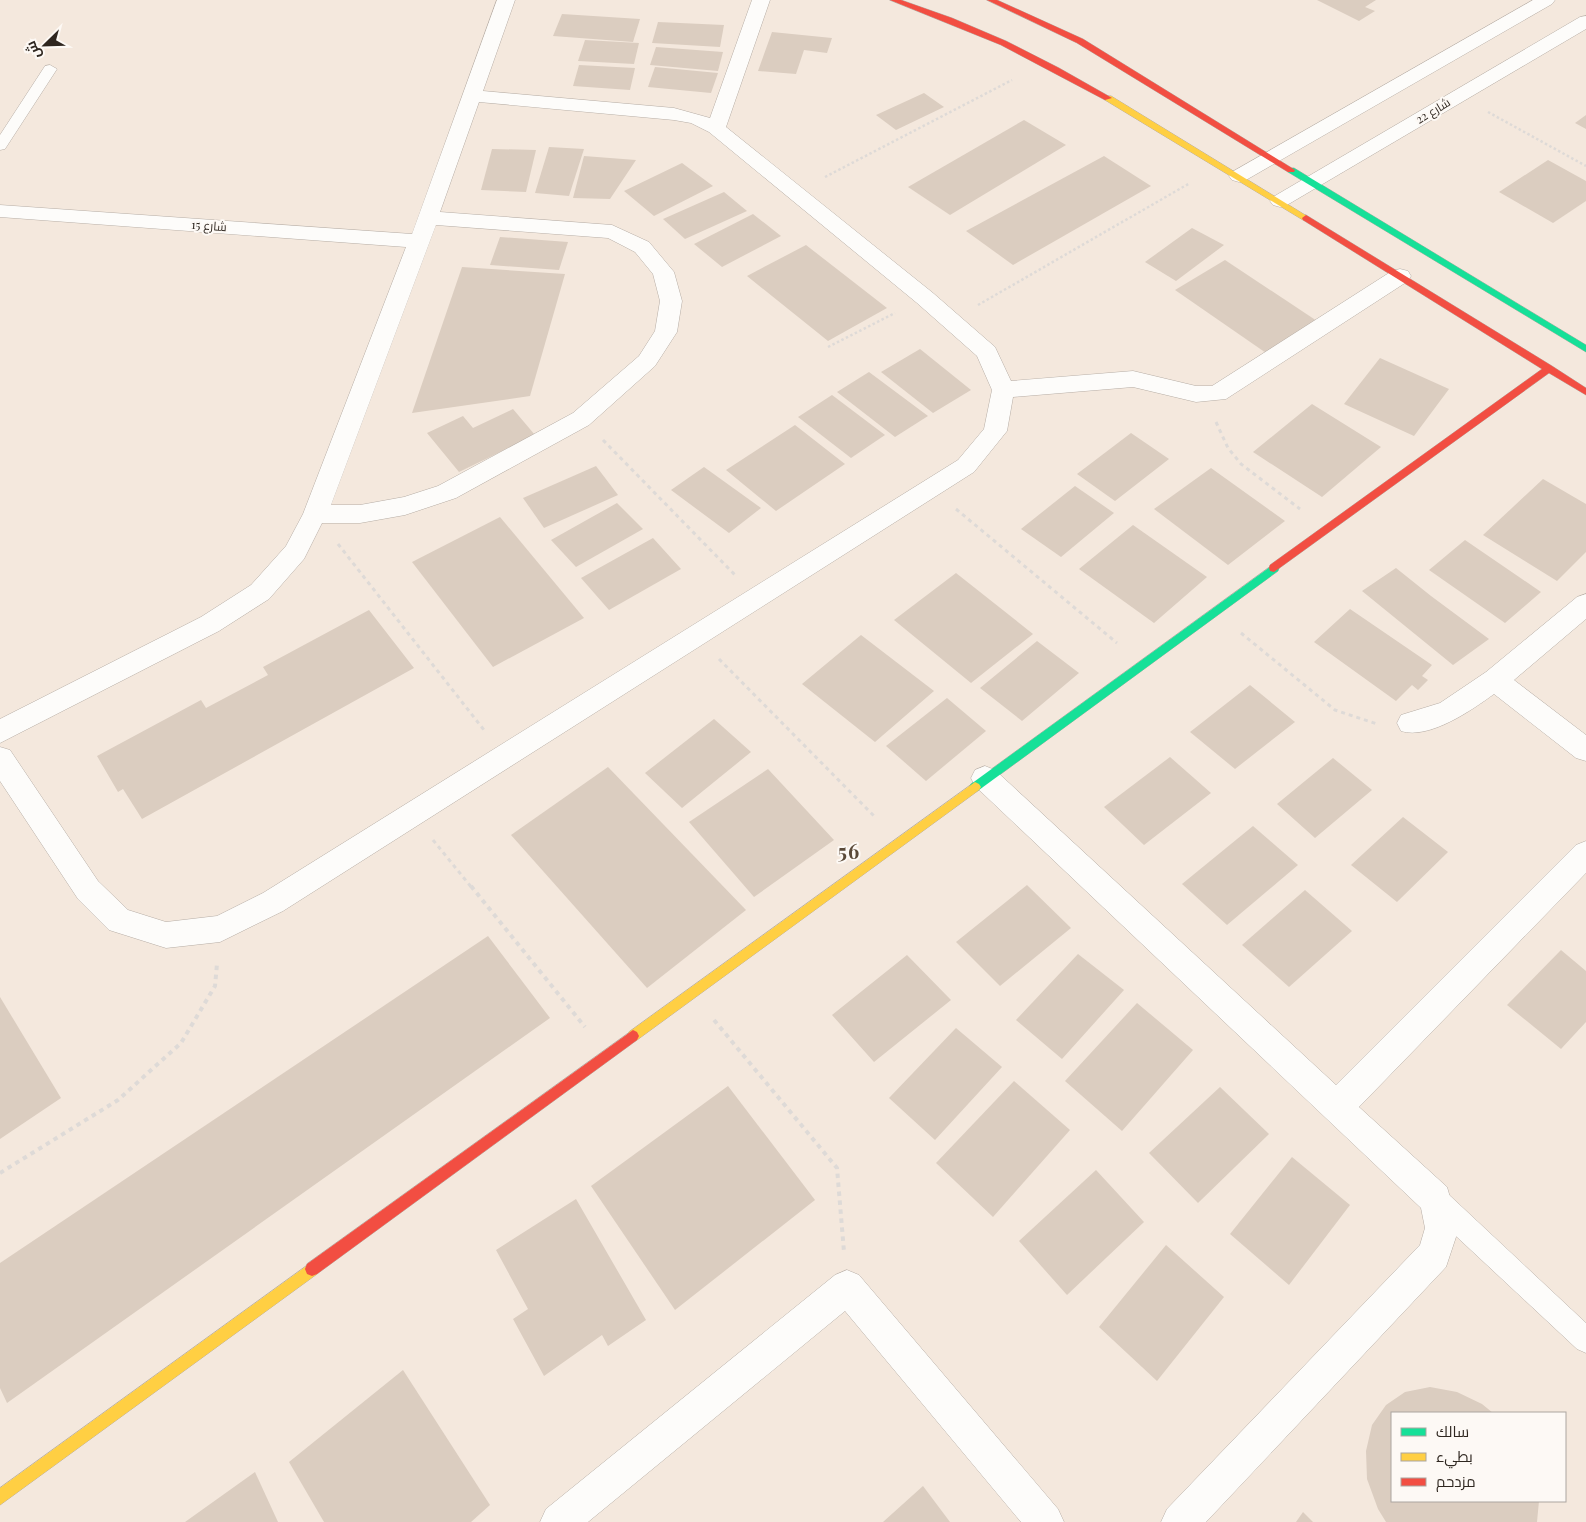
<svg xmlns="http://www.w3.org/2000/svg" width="1586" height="1522" viewBox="0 0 1586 1522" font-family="'Playfair Display',Cairo,serif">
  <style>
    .building { fill: #dbcdc0 }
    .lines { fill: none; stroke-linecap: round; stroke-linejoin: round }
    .lane-casing { stroke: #b6ada5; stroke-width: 1 }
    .street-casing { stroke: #b6ada5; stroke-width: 1 }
    .fast-casing { stroke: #b6ada5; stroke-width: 1 }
    .slow-casing { stroke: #b6ada5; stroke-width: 1 }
    .jam-casing { stroke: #b6ada5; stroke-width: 1 }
    .path-far2 { stroke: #dedad7; stroke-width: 2.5; stroke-dasharray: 2.5 2.5; stroke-linecap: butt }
    .path-far1 { stroke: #dedad7; stroke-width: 3; stroke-dasharray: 4 4; stroke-linecap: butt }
    .path { stroke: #dedad7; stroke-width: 4; stroke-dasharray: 4.5 4.5; stroke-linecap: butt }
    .lane { fill: #fdfcfa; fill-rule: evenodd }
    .street { fill: #fdfcfa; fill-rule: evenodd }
    .fast { fill: #16e098; fill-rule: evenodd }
    .slow { fill: #ffcf43; fill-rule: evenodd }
    .jam { fill: #f24e42; fill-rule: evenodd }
    .labels { text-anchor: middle; stroke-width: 4; stroke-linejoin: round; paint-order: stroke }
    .far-street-label { font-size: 12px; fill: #2f2720; stroke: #fdf9f5 }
    .district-label { font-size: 20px; font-weight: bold; letter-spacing: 1px; fill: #5b4a39; stroke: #fdf9f5 }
  </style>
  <rect width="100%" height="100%" fill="#f4e8dd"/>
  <g class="building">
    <path d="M 1317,0 L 1376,0 L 1365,7 L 1375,11 L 1359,21 Z"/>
    <path d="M 562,14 L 640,19 L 633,42 L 553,36 Z"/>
    <path d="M 658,22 L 724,25 L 720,47 L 652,43 Z"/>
    <path d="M 772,32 L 832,38 L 827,53 L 804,50 L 796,74 L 758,71 Z"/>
    <path d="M 585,40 L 639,43 L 634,64 L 578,61 Z"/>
    <path d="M 656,47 L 723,52 L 718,71 L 650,65 Z"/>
    <path d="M 579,65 L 635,68 L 630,90 L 573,86 Z"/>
    <path d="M 655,67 L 718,73 L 711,93 L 648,87 Z"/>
    <path d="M 924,93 L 944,107 L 896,130 L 876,115 Z"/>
    <path d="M 1586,115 L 1586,129 L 1575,123 Z"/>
    <path d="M 1024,120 L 1066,145 L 950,215 L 908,187 Z"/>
    <path d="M 549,147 L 584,149 L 569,196 L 535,193 Z"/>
    <path d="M 492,149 L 536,150 L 526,192 L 481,190 Z"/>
    <path d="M 584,156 L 636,160 L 610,199 L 573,198 Z"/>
    <path d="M 1104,156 L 1151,186 L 1013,265 L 966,231 Z"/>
    <path d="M 1548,160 L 1586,181 L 1586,201 L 1553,223 L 1499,192 Z"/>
    <path d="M 682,163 L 713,186 L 654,216 L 624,191 Z"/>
    <path d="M 724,192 L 747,211 L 685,239 L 663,219 Z"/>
    <path d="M 753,214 L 781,236 L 722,267 L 694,244 Z"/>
    <path d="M 1192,228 L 1224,245 L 1176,281 L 1145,262 Z"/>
    <path d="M 500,237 L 568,242 L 559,270 L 490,265 Z"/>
    <path d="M 806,245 L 887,308 L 828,341 L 747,276 Z"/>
    <path d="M 1225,260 L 1320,323 L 1269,355 L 1175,290 Z"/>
    <path d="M 462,267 L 565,274 L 530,396 L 412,413 Z"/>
    <path d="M 920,349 L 971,390 L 933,413 L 881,372 Z"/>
    <path d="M 1380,358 L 1449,389 L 1414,436 L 1344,404 Z"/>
    <path d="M 869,372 L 928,416 L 895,437 L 837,392 Z"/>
    <path d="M 832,395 L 885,435 L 851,458 L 798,417 Z"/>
    <path d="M 1312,404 L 1381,447 L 1322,497 L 1253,452 Z"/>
    <path d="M 513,409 L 535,435 L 459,472 L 427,433 L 463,416 L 473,428 Z"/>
    <path d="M 795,425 L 845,464 L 776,511 L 726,470 Z"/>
    <path d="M 1131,433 L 1169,459 L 1115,501 L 1077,474 Z"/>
    <path d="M 596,466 L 618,495 L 544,528 L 523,498 Z"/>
    <path d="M 704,467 L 761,508 L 729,533 L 671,490 Z"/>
    <path d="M 1211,468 L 1285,521 L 1228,565 L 1154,509 Z"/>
    <path d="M 1543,479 L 1586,504 L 1586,552 L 1557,581 L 1483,535 Z"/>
    <path d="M 1075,486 L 1114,513 L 1061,557 L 1021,529 Z"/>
    <path d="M 617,503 L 643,529 L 576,567 L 551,540 Z"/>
    <path d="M 500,517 L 584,618 L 493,667 L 412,562 Z"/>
    <path d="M 1133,525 L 1207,577 L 1154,623 L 1079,569 Z"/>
    <path d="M 653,538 L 681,569 L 609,610 L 581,578 Z"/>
    <path d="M 1465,540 L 1541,592 L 1505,623 L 1429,570 Z"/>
    <path d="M 1396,568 L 1431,596 L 1489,639 L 1453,665 L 1362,591 Z"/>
    <path d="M 956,573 L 1033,634 L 971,683 L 894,620 Z"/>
    <path d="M 1350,609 L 1432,665 L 1422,676 L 1428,680 L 1418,690 L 1412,685 L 1396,701 L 1314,642 Z"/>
    <path d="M 369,610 L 414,668 L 142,819 L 123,789 L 118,792 L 97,756 L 201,700 L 206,708 L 268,675 L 263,667 Z"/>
    <path d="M 861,635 L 934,691 L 875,742 L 802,684 Z"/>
    <path d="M 1037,641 L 1079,673 L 1022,721 L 980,688 Z"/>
    <path d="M 1250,685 L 1295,722 L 1235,769 L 1190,732 Z"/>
    <path d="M 947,698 L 986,731 L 926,781 L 886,746 Z"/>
    <path d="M 714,719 L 751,752 L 682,808 L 645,773 Z"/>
    <path d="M 1170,757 L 1211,793 L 1144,845 L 1104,807 Z"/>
    <path d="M 1333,758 L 1372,790 L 1315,838 L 1277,804 Z"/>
    <path d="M 608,767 L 746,910 L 647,988 L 511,835 Z"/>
    <path d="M 768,769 L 834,840 L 754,897 L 689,822 Z"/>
    <path d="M 1403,817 L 1448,852 L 1397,902 L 1351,865 Z"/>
    <path d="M 1253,826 L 1298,865 L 1227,925 L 1182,884 Z"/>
    <path d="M 1027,885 L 1071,928 L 1000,986 L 956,942 Z"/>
    <path d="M 1305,890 L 1352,931 L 1289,987 L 1242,945 Z"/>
    <path d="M 488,936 L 550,1018 L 7,1403 L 0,1388 L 0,1263 Z"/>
    <path d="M 1561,950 L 1586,971 L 1586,1022 L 1561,1049 L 1507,1005 Z"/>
    <path d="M 1078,954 L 1124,990 L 1062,1059 L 1016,1020 Z"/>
    <path d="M 907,955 L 951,1000 L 874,1062 L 832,1015 Z"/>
    <path d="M 0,997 L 61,1098 L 0,1139 Z"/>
    <path d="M 1137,1003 L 1193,1050 L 1122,1131 L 1065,1081 Z"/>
    <path d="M 956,1028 L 1002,1067 L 935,1140 L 889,1098 Z"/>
    <path d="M 1014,1081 L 1070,1130 L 993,1217 L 936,1163 Z"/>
    <path d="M 728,1086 L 815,1200 L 675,1310 L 591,1186 Z"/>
    <path d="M 1220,1087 L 1269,1134 L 1198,1203 L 1149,1153 Z"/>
    <path d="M 1292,1157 L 1350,1205 L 1289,1285 L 1230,1234 Z"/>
    <path d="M 1096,1170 L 1144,1222 L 1067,1295 L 1019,1241 Z"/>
    <path d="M 576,1199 L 646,1320 L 608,1346 L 602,1335 L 544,1376 L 513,1319 L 528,1309 L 496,1250 Z"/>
    <path d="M 1166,1245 L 1224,1297 L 1157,1381 L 1099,1327 Z"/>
    <path d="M 403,1370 L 490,1505 L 471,1522 L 324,1522 L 289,1462 Z"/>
    <path d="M 1430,1387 L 1457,1392 L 1482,1404 L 1493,1413 L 1392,1413 L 1392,1501 L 1539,1501 L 1537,1522 L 1386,1522 L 1378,1509 L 1367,1479 L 1366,1451 L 1372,1425 L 1386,1405 L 1405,1392 Z"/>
    <path d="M 255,1472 L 278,1522 L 185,1522 Z"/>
    <path d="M 923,1486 L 950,1522 L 883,1522 Z"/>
    <path d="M 1303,1512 L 1313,1522 L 1296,1522 Z"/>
  </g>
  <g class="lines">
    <g class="lane-casing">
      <g id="lane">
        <path d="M 50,65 L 57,69 L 5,149 L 0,150 L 0,135 L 45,66 Z"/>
        <path d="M 1437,1189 L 1446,1192 L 1586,1323 L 1586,1353 L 1577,1349 L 1428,1210 L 1425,1201 L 1428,1192 Z"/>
      </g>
    </g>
    <g class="street-casing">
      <g id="street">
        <path d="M 497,0 L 515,0 L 483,91 L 674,108 L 710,118 L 752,0 L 770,0 L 726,127 L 933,293 L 995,347 L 1011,381 L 1133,371 L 1196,386 L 1212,386 L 1392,271 L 1400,269 L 1408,271 L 1411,276 L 1408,281 L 1226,399 L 1196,402 L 1133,387 L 1013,397 L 1007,431 L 974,472 L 283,911 L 220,942 L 166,948 L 109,930 L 78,899 L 0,781 L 0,747 L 10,750 L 98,881 L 128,910 L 166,922 L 217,916 L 263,893 L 958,460 L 984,429 L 992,390 L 977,356 L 917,303 L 709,132 L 691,123 L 674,120 L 479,102 L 440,212 L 612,225 L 649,242 L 674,272 L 682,301 L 677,332 L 655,366 L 589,425 L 456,498 L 405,515 L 360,523 L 322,523 L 304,559 L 269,599 L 219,631 L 0,743 L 0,719 L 201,617 L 251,585 L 286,546 L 303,514 L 406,247 L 0,217 L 0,205 L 412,234 ZM 436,225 L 608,238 L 635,252 L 653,274 L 660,301 L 655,331 L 639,356 L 573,413 L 438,486 L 404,497 L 360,505 L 331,505 Z"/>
        <path d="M 1533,0 L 1555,0 L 1552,4 L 1246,180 L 1239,182 L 1232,180 L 1229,176 L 1232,172 Z"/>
        <path d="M 1586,16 L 1586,29 L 1287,205 L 1280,207 L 1273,205 L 1270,201 L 1273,197 L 1580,17 Z"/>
        <path d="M 1586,594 L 1586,619 L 1514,680 L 1586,735 L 1586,761 L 1576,758 L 1494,694 C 1472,710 1429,740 1401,731 L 1397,723 L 1401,715 L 1440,703 L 1486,672 L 1577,597 Z"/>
        <path d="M 985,766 L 995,770 L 1336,1085 L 1576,845 L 1586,841 L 1586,873 L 1359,1107 L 1447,1187 L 1459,1228 L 1446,1267 L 1206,1522 L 1161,1522 L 1167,1509 L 1420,1245 L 1425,1228 L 1421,1208 L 975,786 L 971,778 L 975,770 Z"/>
        <path d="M 847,1270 L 859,1275 L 1058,1509 L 1064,1522 L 1021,1522 L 845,1311 L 588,1522 L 540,1522 L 546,1509 L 835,1275 Z"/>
      </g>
    </g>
    <g class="fast-casing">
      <g id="fast">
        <path d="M 1288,168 L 1294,168 L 1586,345 L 1586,352 L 1288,172 Z"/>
        <path d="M 1274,564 L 1278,565 L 1279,568 L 1278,571 L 979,790 L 975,792 L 971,790 L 969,787 L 971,784 Z"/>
      </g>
    </g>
    <g class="slow-casing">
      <g id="slow">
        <path d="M 1105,96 L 1111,96 L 1310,218 L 1306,221 L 1303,220 L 1105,100 Z"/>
        <path d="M 975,782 L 979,784 L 981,787 L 979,790 L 637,1040 L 633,1042 L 629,1040 L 627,1036 L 629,1032 Z"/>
        <path d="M 312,1262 L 317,1264 L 319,1269 L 317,1274 L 0,1505 L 0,1488 Z"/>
      </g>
    </g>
    <g class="jam-casing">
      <g id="jam">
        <path d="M 890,0 L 901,0 L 952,18 L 1006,41 L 1059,68 L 1112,98 L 1105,100 L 1001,45 Z"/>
        <path d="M 987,0 L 997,0 L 1083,39 L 1295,170 L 1294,172 L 1288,172 L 1077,43 Z"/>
        <path d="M 1306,215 L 1552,366 L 1586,388 L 1586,395 L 1549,373 L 1274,572 L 1270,571 L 1269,568 L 1270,565 L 1542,369 L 1303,220 L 1302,218 Z"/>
        <path d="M 633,1030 L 637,1032 L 639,1036 L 637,1040 L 317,1274 L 312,1276 L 307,1274 L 305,1269 L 307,1264 Z"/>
      </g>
    </g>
    <g class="path-far2">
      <path d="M 1488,112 L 1586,166"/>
      <path d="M 825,177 L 1012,80"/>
      <path d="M 978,305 L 1190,183"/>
      <path d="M 828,347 L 895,313"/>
    </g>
    <g class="path-far1">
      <path d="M 1216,422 L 1228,448 L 1241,464 L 1300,509"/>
      <path d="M 603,440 L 735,575"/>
      <path d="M 956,509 L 1117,643"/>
      <path d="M 338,544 L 484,730"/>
      <path d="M 1241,633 L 1335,710 L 1377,724"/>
      <path d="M 719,659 L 875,817"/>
      <path d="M 433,840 L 472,888"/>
    </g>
    <g class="path">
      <path d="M 471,886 L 585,1027"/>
      <path d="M 714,1020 L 837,1168 L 844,1252"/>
      <path d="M 0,1173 L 118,1100 L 181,1043 L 215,986 L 217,964"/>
    </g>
    <use href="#lane" class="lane"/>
    <use href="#street" class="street"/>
    <use href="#fast" class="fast"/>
    <use href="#slow" class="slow"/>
    <use href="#jam" class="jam"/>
  </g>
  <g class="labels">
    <g class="far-street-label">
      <text transform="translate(1433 111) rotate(-31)" y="4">شارع 22</text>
      <text transform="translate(209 226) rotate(4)" y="4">شارع 15</text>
    </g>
    <g class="district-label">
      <text x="849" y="859">56</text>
    </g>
  </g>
  <rect x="1391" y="1412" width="175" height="90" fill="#fdf9f5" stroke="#aba5a0"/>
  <rect x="1401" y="1428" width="25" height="8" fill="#16e098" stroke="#aba5a0"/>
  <text x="1436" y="1437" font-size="15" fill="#2f2720">سالك</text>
  <rect x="1401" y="1453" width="25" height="8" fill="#ffcf43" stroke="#aba5a0"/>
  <text x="1436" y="1462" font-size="15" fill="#2f2720">بطيء</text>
  <rect x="1401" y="1478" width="25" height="8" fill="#f24e42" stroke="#aba5a0"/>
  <text x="1436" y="1487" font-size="15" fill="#2f2720">مزدحم</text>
  <g transform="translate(45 45) rotate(247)" stroke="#fdf9f5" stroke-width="4" paint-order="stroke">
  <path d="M0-4L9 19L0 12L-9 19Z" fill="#2f2720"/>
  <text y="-8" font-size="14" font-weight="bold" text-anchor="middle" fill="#2f2720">ش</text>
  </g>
</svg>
